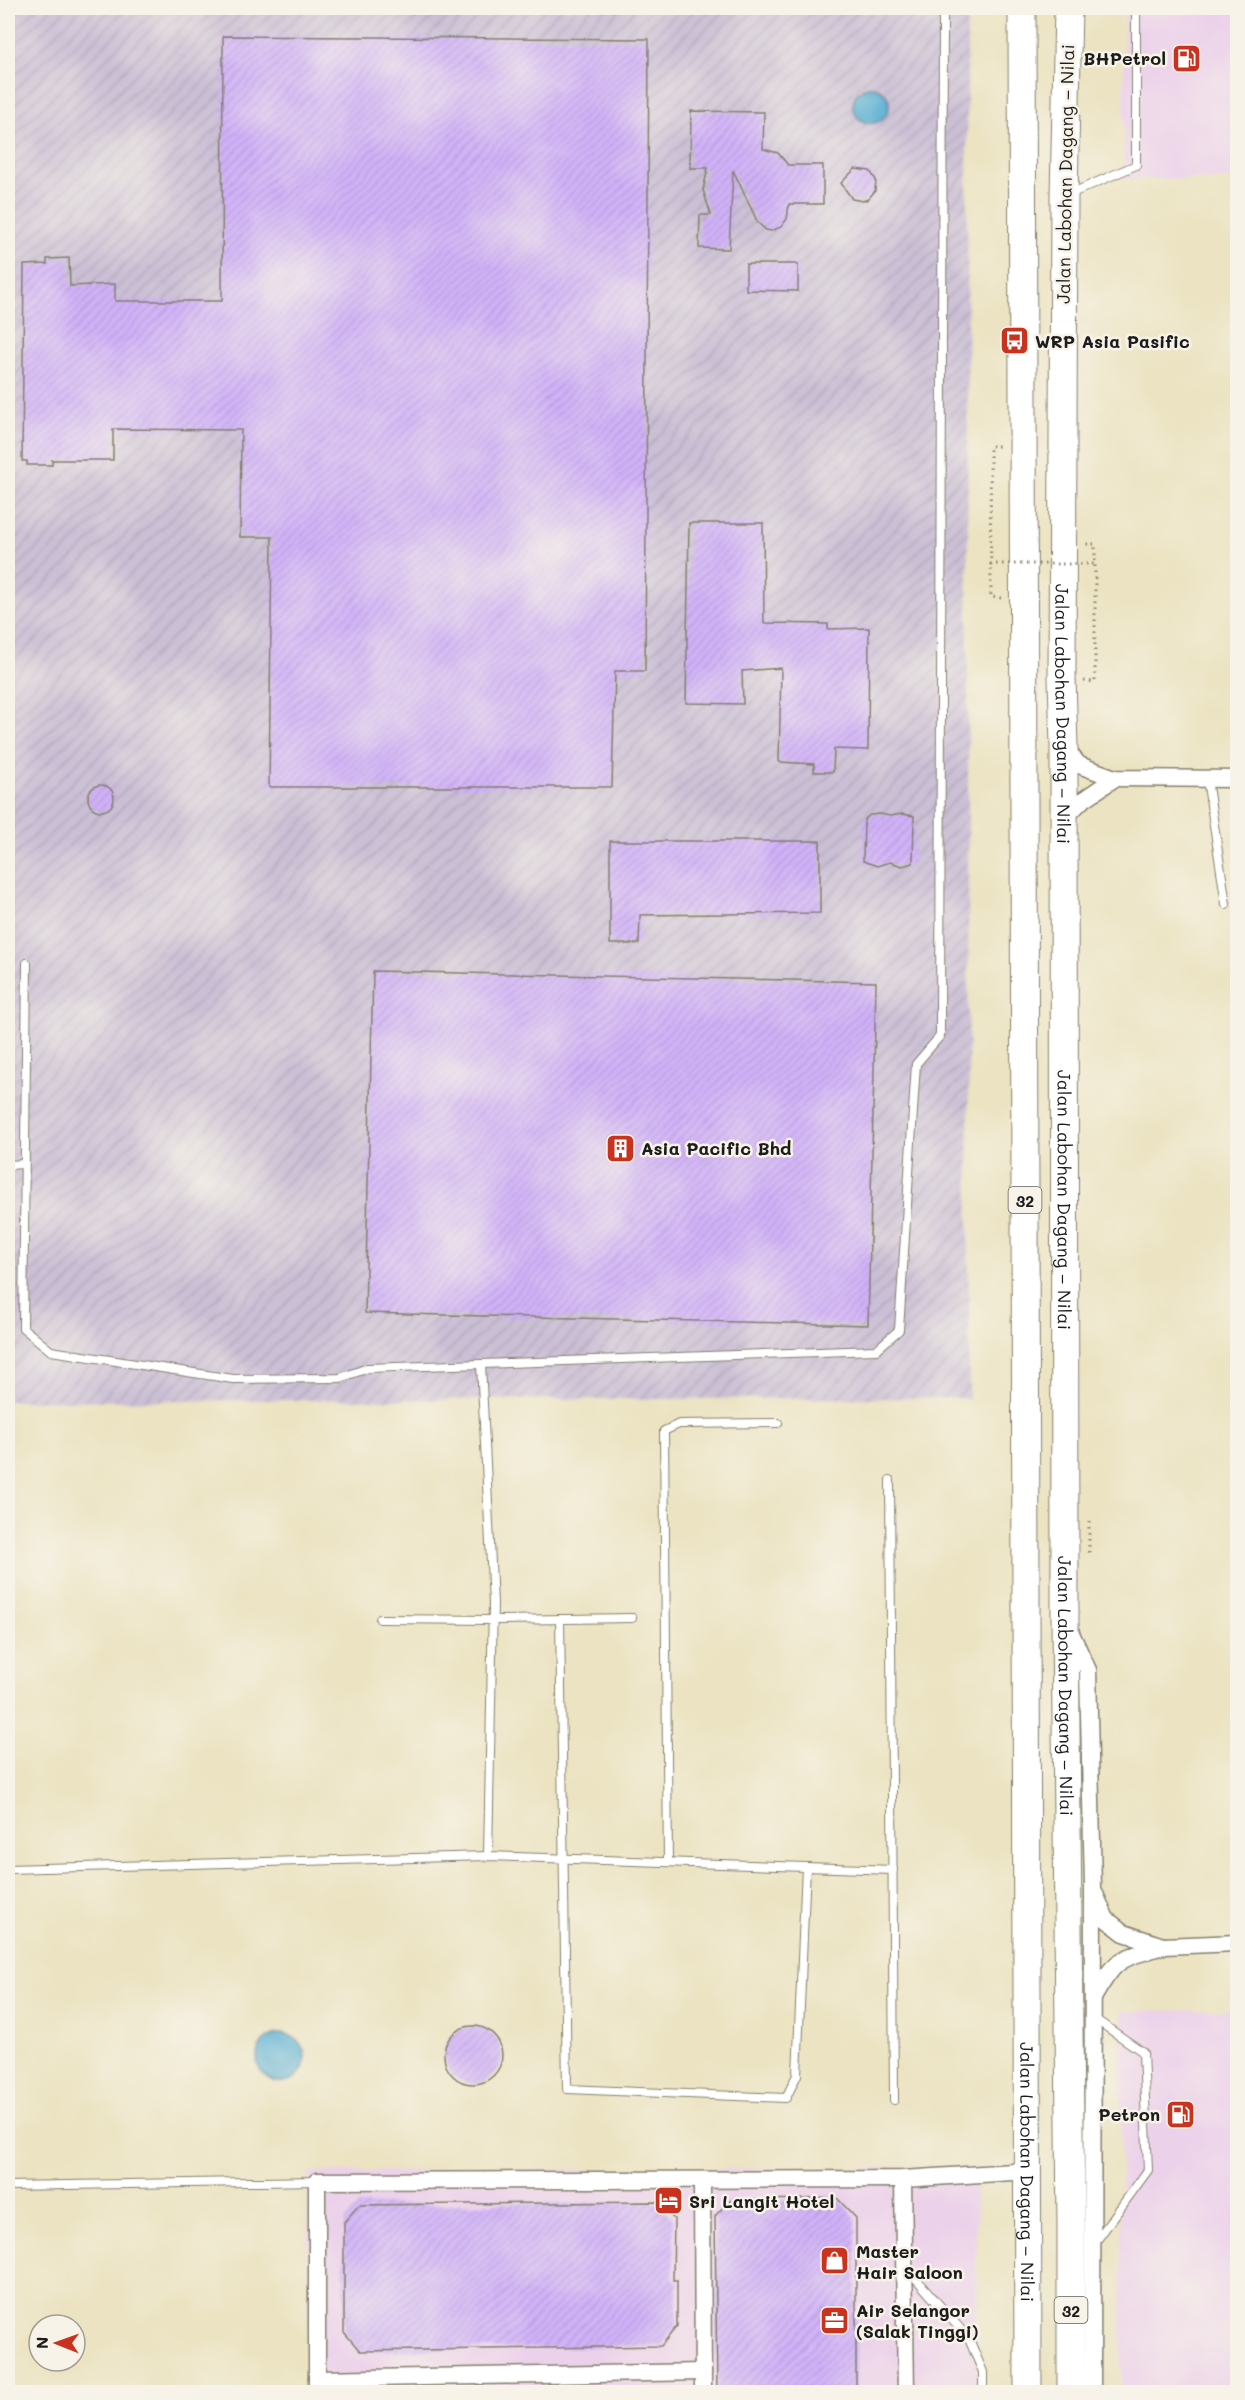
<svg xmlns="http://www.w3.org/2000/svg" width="1245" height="2400" font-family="Mali,sans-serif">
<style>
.built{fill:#ecd1ea}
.industrial{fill:url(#industrial-furrows)}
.water{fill:#56afd3;stroke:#396678;stroke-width:1.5}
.building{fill:url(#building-hatch)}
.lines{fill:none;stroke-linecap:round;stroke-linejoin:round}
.service-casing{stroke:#84806e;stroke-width:10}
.minor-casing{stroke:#84806e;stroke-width:19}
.primary-casing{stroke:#84806e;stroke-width:29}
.path{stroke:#84806e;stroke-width:3;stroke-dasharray:1.5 4.5;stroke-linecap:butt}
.service{stroke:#fff;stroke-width:8}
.minor{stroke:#fff;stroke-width:16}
.primary{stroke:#fff;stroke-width:27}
.path-bridge{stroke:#84806e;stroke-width:3;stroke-dasharray:1.5 4.5;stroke-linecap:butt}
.labels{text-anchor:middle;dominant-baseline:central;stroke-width:5;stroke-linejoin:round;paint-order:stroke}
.shield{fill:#f7f3e8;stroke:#5e5c59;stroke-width:1.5}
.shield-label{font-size:16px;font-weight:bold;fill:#1c1c1c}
.poi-label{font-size:18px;font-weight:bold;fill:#1c1c1c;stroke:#f7f3e8;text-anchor:start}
.street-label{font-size:18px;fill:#1c1c1c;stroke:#f7f3e8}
</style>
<defs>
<pattern id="industrial-furrows" width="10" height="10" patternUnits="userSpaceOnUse" patternTransform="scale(1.5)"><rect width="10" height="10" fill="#cbbfd5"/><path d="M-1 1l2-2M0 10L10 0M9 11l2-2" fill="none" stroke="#aea4b6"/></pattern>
<pattern id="building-hatch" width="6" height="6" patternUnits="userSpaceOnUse" patternTransform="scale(1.5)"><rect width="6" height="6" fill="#d1b2f9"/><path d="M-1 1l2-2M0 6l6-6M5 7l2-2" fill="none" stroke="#b398d5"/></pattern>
</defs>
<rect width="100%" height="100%" fill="#f7f3e8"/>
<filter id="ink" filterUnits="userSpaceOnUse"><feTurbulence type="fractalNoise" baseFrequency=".0167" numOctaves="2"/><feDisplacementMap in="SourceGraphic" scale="12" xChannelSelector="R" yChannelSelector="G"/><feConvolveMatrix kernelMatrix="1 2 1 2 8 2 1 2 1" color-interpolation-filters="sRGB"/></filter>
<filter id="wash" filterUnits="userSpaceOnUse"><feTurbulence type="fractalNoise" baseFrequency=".008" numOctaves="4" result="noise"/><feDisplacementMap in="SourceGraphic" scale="24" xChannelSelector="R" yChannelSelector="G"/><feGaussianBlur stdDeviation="1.35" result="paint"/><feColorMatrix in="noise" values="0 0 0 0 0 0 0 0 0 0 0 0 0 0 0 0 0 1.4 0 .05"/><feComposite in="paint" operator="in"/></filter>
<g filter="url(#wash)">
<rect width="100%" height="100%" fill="#ebe3c1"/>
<g class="built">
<rect x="1124" y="8" width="113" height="171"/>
<polygon points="1237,2010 1237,2392 1121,2392 1121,2011"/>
<polygon points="976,2167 977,2392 308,2392 308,2172"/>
</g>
<polygon class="industrial" points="8,8 967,8 969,1398 8,1401"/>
<g class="water">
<circle cx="871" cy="105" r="18"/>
<circle cx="281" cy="2058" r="24"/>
</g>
<g id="blocks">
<g class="building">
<polygon points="223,36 649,39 645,671 615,671 612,787 269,787 272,537 240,537 241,430 113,429 113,460 52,460 52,465 27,465 27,461 22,461 24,265 47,264 47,259 69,258 70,286 115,284 115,301 222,301"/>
<polygon points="691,111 764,112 763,149 778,153 788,165 823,165 823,204 789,204 787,219 781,227 771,231 766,230 758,223 733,170 729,249 699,248 700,215 711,215 703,190 708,168 690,168"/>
<polygon points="855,169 870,171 876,180 875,191 868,199 863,201 852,199 841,183"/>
<polygon points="746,264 798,264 798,291 746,290"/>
<polygon points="689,523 763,523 764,623 828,624 828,629 869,628 868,750 834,749 833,772 814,772 814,764 779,762 781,668 742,671 743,704 686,703"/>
<circle cx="101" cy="798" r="13"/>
<polygon points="880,814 890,816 902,814 914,816 913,863 902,866 890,862 877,866 863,861 864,820 870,815"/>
<polygon points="610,841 820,841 820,913 640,915 639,944 610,944"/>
<polygon points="373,971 876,982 868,1325 365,1313"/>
<circle cx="473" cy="2055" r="29"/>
<polygon points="837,2198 856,2218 856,2392 717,2392 715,2216 729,2201"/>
<polygon points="657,2202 674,2219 673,2280 677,2280 677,2326 661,2346 360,2351 344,2332 344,2222 359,2205"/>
</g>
</g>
</g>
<g filter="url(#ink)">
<use href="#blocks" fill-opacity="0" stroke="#84806e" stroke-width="1.5"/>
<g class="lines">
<defs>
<g id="service">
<polyline points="1070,194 1136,165 1136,8"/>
<polyline points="1207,779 1226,904"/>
<polyline points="27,963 23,1328 51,1351 233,1379 340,1378 368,1368 876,1350 899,1330 916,1064 940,1036 943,8"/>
<polyline points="8,1165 24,1164"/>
<polyline points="481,1364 493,1603 488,1856"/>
<polyline points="890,1480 894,2100"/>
<polyline points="380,1619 493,1620 632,1618"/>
<polyline points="560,1619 567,2089 786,2098 797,2075 806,1867"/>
<polyline points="668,1862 664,1431 679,1424 778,1423"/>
<polyline points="8,1869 488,1856 893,1870"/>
<polyline points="1092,2017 1143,2052 1148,2170 1094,2244"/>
<polyline points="8,2186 317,2181"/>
<polyline points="905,2266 969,2339 983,2372 983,2392"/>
</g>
<g id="minor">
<polyline points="1064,747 1079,765 1115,778 1238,779"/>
<polyline points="1064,819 1080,802 1115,778"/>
<polyline points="1070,1631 1088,1670 1093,1887 1092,2392"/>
<polyline points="1163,1946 1238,1943"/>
<path d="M1093,1998c24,-42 26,-38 70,-52l-39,-13 -18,-14 -11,-25"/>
<polyline points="903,2179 906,2392"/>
<polyline points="702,2181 703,2392"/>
<polyline points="317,2379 703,2372"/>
<polyline points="317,2392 317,2181 903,2179 1028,2171"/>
</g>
<g id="primary">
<path id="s1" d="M1022,8l6,2384"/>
<path id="s2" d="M1068,8l-4,189 -2,481 2,69 1,873 6,607v165"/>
</g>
</defs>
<use href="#service" class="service-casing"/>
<use href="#minor" class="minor-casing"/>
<use href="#primary" class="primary-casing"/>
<g class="path">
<polyline points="1001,598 991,597 990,446 1002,446"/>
<polyline points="1084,681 1095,682 1095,544 1085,544"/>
<polyline points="1089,1521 1089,1554"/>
</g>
<use href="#service" class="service"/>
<use href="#minor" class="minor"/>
<use href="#primary" class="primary"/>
<polyline class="path-bridge" points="990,564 1095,564"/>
</g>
</g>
<defs>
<symbol id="fuel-square" viewBox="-11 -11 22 22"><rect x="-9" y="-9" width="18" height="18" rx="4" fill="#c8321e" stroke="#f7f3e8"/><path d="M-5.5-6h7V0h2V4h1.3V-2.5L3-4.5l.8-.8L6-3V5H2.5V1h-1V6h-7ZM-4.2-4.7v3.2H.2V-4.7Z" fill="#fff"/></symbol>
<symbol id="bus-square" viewBox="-11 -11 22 22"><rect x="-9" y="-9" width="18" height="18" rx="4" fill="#c8321e" stroke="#f7f3e8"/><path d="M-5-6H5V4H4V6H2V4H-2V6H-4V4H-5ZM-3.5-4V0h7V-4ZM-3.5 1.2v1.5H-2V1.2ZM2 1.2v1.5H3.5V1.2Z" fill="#fff"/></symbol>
<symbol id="building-square" viewBox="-11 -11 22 22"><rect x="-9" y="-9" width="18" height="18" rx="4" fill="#c8321e" stroke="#f7f3e8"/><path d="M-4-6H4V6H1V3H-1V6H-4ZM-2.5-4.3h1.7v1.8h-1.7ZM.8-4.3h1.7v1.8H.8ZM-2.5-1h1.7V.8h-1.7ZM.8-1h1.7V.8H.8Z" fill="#fff"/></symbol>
<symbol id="hotel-square" viewBox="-11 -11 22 22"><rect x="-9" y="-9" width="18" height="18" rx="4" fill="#c8321e" stroke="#f7f3e8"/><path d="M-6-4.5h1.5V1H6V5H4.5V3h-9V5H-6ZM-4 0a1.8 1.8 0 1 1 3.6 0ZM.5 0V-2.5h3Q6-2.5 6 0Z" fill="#fff"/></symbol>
<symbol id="shop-square" viewBox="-11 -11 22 22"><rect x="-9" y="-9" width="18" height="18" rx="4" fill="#c8321e" stroke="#f7f3e8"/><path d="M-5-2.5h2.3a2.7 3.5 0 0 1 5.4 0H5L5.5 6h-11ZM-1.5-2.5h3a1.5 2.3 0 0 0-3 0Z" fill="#fff"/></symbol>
<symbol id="office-square" viewBox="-11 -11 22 22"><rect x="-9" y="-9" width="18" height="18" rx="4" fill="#c8321e" stroke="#f7f3e8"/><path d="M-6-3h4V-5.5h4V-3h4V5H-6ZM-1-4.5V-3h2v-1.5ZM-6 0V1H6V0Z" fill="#fff"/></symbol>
</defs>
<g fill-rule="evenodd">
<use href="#fuel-square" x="1170" y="42" width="33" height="33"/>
<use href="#bus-square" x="998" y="324" width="33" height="33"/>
<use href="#building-square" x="604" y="1132" width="33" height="33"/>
<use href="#fuel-square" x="1164" y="2098" width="33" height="33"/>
<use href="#hotel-square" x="652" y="2184" width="33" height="33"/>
<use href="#shop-square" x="818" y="2244" width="33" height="33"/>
<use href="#office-square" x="818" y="2304" width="33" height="33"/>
</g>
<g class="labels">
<g class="shield">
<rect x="1008.5" y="1187" width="33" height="26" rx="4.5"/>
<rect x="1054.5" y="2297" width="33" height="26" rx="4.5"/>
</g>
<g class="shield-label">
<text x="1025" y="1200">32</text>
<text x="1071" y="2310">32</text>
</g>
<g class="poi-label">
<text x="1166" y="58" text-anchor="end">BHPetrol</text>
<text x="1035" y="341">WRP Asia Pasific</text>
<text x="641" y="1148">Asia Pacific Bhd</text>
<text x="1160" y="2114" text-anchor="end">Petron</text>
<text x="689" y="2201">Sri Langit Hotel</text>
<text x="856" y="2251">Master<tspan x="856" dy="21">Hair Saloon</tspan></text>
<text x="856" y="2310">Air Selangor<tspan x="856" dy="21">(Salak Tinggi)</tspan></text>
</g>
<g class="street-label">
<text transform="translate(1065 174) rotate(-89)">Jalan Labohan Dagang ‒ Nilai</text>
<text stroke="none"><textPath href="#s2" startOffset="706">Jalan Labohan Dagang ‒ Nilai</textPath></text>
<text stroke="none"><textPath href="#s2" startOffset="1192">Jalan Labohan Dagang ‒ Nilai</textPath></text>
<text stroke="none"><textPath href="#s2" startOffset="1678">Jalan Labohan Dagang ‒ Nilai</textPath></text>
<text stroke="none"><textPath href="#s1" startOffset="2164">Jalan Labohan Dagang ‒ Nilai</textPath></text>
</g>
</g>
<rect width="1245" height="2400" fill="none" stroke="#f7f3e8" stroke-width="30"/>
<g transform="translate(57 2343) rotate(271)"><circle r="28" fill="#f7f3e8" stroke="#9f9d96" stroke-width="1.5"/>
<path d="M0-4.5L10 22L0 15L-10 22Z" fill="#c8321e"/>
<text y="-9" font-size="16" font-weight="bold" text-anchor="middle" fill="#1c1c1c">N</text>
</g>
</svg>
